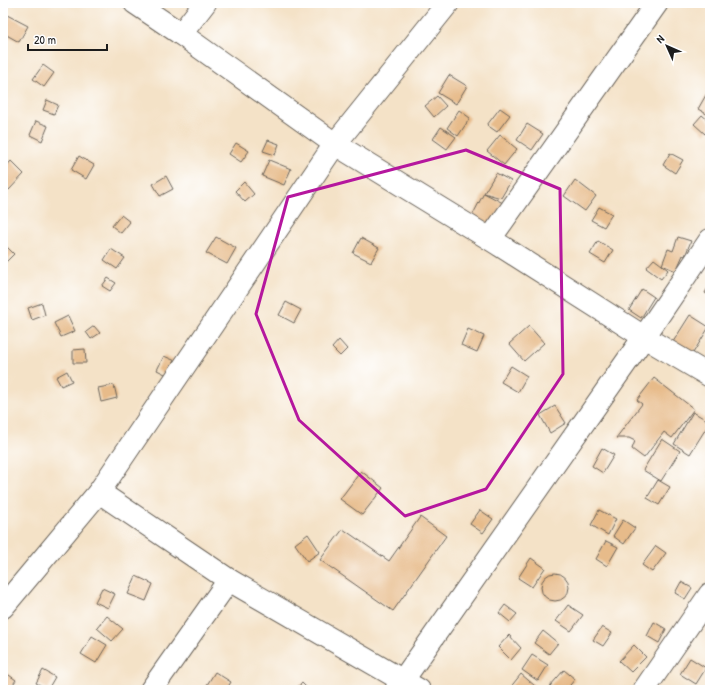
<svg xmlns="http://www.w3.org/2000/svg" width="713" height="693" font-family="'Patrick Hand',sans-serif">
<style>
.building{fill:#e7bb8a}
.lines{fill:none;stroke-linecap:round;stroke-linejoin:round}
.street-casing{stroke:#686158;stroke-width:24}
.street{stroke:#fff;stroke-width:22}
.marked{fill:none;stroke:#b5179e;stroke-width:3;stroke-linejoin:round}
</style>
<rect width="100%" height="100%" fill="#fff"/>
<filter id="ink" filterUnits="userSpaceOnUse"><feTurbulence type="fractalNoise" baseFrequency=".025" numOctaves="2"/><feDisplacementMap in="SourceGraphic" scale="8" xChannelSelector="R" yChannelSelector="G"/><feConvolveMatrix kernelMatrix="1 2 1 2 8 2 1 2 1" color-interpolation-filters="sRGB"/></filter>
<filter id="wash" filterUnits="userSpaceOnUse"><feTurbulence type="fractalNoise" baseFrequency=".012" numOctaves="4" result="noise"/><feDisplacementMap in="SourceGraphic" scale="16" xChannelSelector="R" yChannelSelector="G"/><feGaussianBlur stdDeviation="0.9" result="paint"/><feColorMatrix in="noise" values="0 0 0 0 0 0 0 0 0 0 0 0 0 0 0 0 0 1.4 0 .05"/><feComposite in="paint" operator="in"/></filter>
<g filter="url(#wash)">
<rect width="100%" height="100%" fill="#f4e2c7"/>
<g id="blocks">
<g class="building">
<polygon points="7,15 28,26 19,42 3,33 3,22"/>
<polygon points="43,65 54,73 44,87 33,79"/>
<polygon points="449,75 467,86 456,104 438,93"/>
<polygon points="710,88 710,116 698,109"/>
<polygon points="437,96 446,106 434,117 425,106"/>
<polygon points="47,100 58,105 54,114 43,110"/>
<polygon points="500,108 510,115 497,132 487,125"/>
<polygon points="459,110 470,118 458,136 447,128"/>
<polygon points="702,115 710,122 710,128 705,134 694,124"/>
<polygon points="36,121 48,126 42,141 30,135"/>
<polygon points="527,124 543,134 532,150 517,140"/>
<polygon points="441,127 456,137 447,149 433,139"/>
<polygon points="500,135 517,149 504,165 487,151"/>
<polygon points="268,140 279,144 275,155 263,151"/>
<polygon points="236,143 249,151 241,162 229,154"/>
<polygon points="670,153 683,160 675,173 663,165"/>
<polygon points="79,156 94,165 86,179 71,170"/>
<polygon points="269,160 291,169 284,185 262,176"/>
<polygon points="11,161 24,174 9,190 3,184 3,170"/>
<polygon points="496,173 511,181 501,198 484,193"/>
<polygon points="166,176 173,189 160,196 153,184"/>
<polygon points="575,180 596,196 585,211 564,196"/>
<polygon points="244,182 254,194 245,202 235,191"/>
<polygon points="484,193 503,203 491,226 472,216"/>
<polygon points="599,207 612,214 604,227 591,220"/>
<polygon points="121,215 130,222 121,233 112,226"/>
<polygon points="216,237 236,248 227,264 206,253"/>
<polygon points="678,237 691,241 685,256 683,255 676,271 662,265 668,270 661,279 646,268 654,259 662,265 668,249 673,251"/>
<polygon points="361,238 379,248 371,262 353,253"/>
<polygon points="598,241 613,250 605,263 590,254"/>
<polygon points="3,243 14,254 4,264 3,263"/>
<polygon points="111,249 125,258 117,269 104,260"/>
<polygon points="108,278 116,283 110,291 102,286"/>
<polygon points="710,284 710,296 705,293"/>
<polygon points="642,289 654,297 641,318 629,310"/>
<polygon points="286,302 301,310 294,323 279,315"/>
<polygon points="42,303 45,315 32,320 28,308"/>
<polygon points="690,315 709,327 690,358 671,345"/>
<polygon points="68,316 75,331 61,337 54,323"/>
<polygon points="94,326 100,333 91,339 86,332"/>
<polygon points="529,326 544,343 524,361 509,344"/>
<polygon points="468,329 484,336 477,352 461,345"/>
<polygon points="339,340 347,349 340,356 332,348"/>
<polygon points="85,349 86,363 73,363 73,350"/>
<polygon points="164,356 180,363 173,378 157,370"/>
<polygon points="511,366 527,376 518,392 501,382"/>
<polygon points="67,371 72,381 61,386 56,377"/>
<polygon points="654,378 694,409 672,438 664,432 644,458 632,449 635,441 629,438 616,438 642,404 637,400"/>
<polygon points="114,385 117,398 101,402 98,388"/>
<polygon points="555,406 566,423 550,433 540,415"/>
<polygon points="693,412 710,422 690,454 674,444"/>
<polygon points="662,439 680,451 661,481 643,470"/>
<polygon points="602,448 614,455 603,473 592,466"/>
<polygon points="361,471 383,488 362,515 340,499"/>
<polygon points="658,480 670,487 659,505 647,498"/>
<polygon points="480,510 493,519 483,533 470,524"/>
<polygon points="599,510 616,519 608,535 591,525"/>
<polygon points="420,517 446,536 393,611 320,560 343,529 389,561"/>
<polygon points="623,520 635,528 624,544 613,536"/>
<polygon points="308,534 320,552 307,561 295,544"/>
<polygon points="606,541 618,547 607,566 596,559"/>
<polygon points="656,546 666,553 652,572 642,565"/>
<polygon points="531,558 545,568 532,587 518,578"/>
<circle cx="555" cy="587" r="14"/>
<polygon points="136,576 153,584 146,601 128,594"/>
<polygon points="681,582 692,588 685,599 675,593"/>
<polygon points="102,588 115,594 108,608 95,602"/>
<polygon points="505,605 517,614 510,622 499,613"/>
<polygon points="568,605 583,615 571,631 556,621"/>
<polygon points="107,616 123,629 112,641 97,628"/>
<polygon points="654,622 666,629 659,643 647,636"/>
<polygon points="602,627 612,633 603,646 593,640"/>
<polygon points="543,631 558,643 549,654 534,643"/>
<polygon points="509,635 521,648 511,660 498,647"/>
<polygon points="92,636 107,645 96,663 81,654"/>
<polygon points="634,645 646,657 631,672 619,661"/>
<polygon points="532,655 548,665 538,681 522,670"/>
<polygon points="690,658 706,668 696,684 680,674"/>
<polygon points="43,670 55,677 48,689 36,683"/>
<polygon points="564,670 575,679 566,690 556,690 550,686"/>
<polygon points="215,672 231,682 226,690 207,690 205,688"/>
<polygon points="6,673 16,680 9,690 3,686 3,678"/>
<polygon points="521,674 535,686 533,690 509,689"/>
<polygon points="302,683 309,690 294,690"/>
</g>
</g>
</g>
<g filter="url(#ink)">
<use href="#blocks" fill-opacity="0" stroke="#686158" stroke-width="1"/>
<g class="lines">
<defs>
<g id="street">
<polyline points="135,3 181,34 335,144 490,239 644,337 710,376"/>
<polyline points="181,34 205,3"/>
<polyline points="490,239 657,3"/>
<polyline points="99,492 229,580 419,690"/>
<polyline points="3,607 99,492 335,144 448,3"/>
<polyline points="151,690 229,580"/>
<polyline points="396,690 644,337 710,240"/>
<polyline points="644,690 710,594"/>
</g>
</defs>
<use href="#street" class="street-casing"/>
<use href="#street" class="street"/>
</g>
</g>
<path class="marked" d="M466,150l94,39 3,185 -77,115 -81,27 -106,-96 -43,-106 32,-117z"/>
<rect width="713" height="693" fill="none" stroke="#fff" stroke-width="16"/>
<g transform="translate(667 46) rotate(315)" stroke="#ffffff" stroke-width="3" paint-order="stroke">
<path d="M0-3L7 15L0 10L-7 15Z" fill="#1c1c1c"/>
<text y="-6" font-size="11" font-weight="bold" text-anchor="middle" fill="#1c1c1c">N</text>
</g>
<path d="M28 44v6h79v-6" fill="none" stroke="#1c1c1c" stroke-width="2"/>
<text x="34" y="44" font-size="12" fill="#1c1c1c" stroke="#ffffff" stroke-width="3" paint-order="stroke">20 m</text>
</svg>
